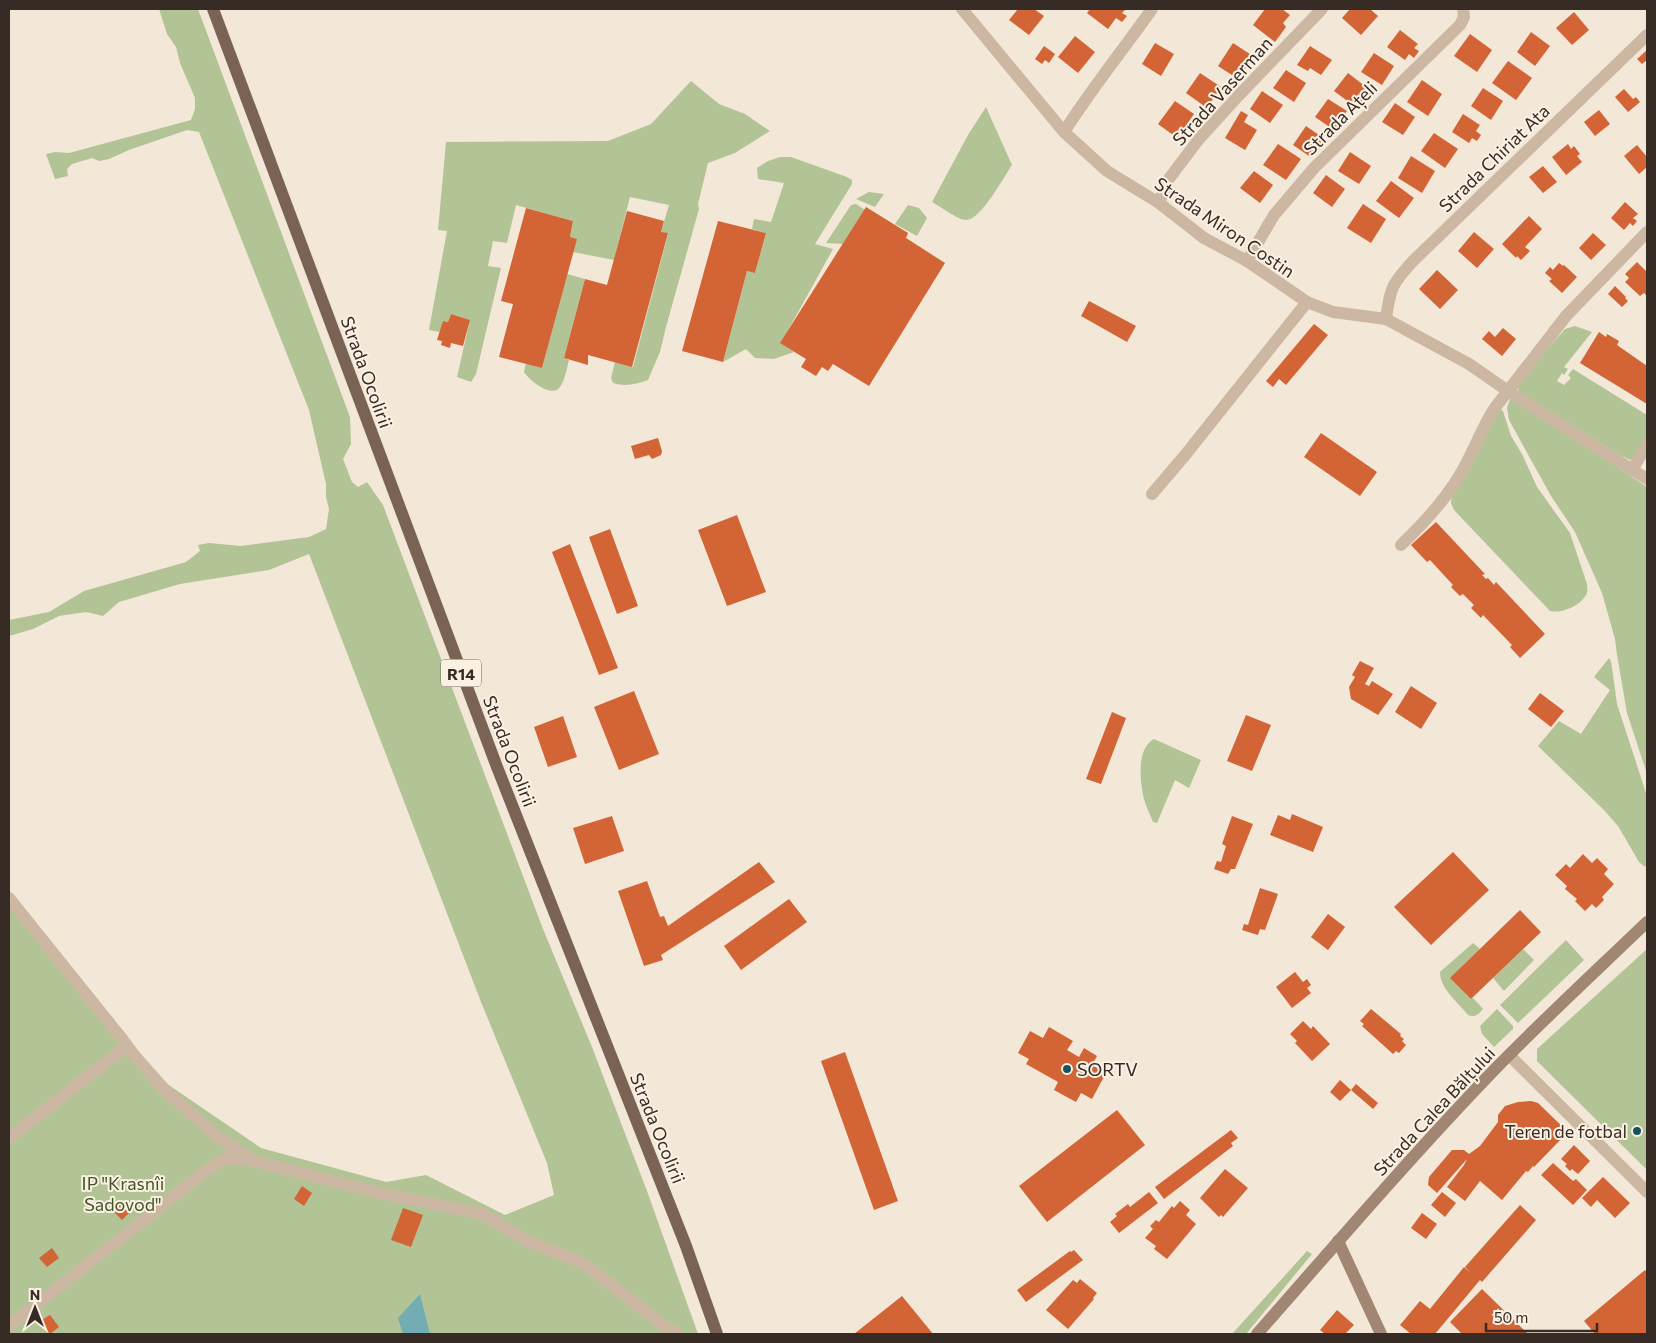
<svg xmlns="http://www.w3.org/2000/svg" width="1656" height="1343" font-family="Commissioner,sans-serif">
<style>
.green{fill:#b2c496}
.water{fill:#73adb3}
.building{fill:#d26436}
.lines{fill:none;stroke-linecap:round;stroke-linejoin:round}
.street{stroke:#ccb8a2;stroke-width:12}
.secondary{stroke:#a08673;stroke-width:12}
.primary{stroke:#7a6354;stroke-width:12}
.poi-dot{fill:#17535c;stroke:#fbf1e3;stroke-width:2}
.labels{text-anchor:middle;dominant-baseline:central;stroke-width:4;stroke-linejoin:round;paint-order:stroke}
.shield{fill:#fbf1e3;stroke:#71665e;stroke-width:1}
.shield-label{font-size:16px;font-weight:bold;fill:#362b25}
.street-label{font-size:18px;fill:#362b25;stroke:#fbf1e3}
.poi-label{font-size:18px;fill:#362b25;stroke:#fbf1e3;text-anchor:start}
.park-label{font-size:18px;fill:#435726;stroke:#fbf1e3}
</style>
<rect width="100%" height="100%" fill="#f3e7d7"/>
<g class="green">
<polygon points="159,9 198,9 350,417 351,444 343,459 352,482 358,487 367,482 383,505 543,929 592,1047 647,1191 698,1334 9,1334 9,891 157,1077 261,1148 386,1182 426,1175 505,1215 554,1195 547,1163 481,1002 309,554 269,570 180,584 119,602 103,616 86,612 59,616 33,629 9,636 9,620 49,612 84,591 186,562 200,551 198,545 209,543 241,546 309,537 326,529 329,509 326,497 326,484 309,410 199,132 187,130 129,150 109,159 99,161 92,158 72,164 67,169 68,176 55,179 46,154 55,152 69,153 191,120 195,109 195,98 180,63 176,47 167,34"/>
<path d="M691,81l28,23 26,10 25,17 -35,22 -27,10 -10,41 1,5 -33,118 -6,25 -12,28c-11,4 -23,7 -35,3l-2,-5 4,-16 18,5 35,-133 -7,-2 8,-27 -39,-8 -16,63 -41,-8 -3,-15 3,-16 -57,-16 -9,38 -14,-2 -5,25 13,2 -25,106 -5,8 -14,-5 13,-57 -19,-6 -3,8 -5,-1 -3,11 -11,-2 18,-99 -9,-1 8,-88 162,-1 43,-17z"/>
<path d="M986,107l26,58c-8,12 -32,56 -46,55 -8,0 -26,-14 -34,-18l36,-67z"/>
<polygon points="780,157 791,157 847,177 852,180 852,184 815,244 833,249 781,343 794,352 774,359 755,358 746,349 723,362 747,271 755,273 766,233 752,229 754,219 771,222 784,183 758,179 757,168 768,161"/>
<polygon points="869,192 884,194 875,207 856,199"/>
<polygon points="856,204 865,210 843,244 826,243 851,205"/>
<polygon points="908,205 919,208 927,218 917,236 895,224"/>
<path d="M567,274l18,5 -21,79 5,2c-2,8 -4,20 -9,27 -8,12 -31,-7 -36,-15l2,-9 16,5z"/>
<polygon points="1575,326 1592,332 1564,367 1568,369 1564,375 1562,373 1557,381 1564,385 1571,378 1568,375 1573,369 1647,415 1647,438 1635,458 1630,460 1620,455 1519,392 1517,387 1518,383 1565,329"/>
<polygon points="1510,399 1574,438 1647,487 1647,774 1627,713 1617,655 1615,639 1602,593 1575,532 1551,496 1509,420 1507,408"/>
<path d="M1500,409l3,2 8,25 11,18 15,33 33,46 17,51c0,3 1,6 0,9 -5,12 -25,21 -37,18l-96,-101 -3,-7 1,-9z"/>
<polygon points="1609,658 1611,661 1617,704 1646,793 1647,864 1645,867 1639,862 1618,826 1604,810 1538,746 1559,721 1581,734 1610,690 1594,677"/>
<path d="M1154,739l47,21 -12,28 -14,-8 -18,43 -4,-1c-3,-8 -7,-15 -9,-23 -4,-17 -8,-51 10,-60z"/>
<polygon points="1566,940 1584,960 1518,1023 1500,1005"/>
<path d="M1473,943l7,6 -29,29 20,21 2,-1 10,11c-4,5 -8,9 -15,6 -10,-13 -28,-26 -28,-43z"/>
<polygon points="1523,949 1534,960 1504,991 1493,978"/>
<polygon points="1647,949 1647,1170 1537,1061 1537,1049"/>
<polygon points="1497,1009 1513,1026 1513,1029 1494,1047 1482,1034 1480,1026"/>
<polygon points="1307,1251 1312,1254 1246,1334 1232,1334"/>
</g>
<polygon class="water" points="420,1294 430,1334 403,1334 398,1318"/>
<g class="building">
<polygon points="1018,9 1034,9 1044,16 1029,35 1009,20"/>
<polygon points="1090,9 1126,9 1122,13 1127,16 1122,22 1116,18 1108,29 1087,13"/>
<polygon points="1265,9 1282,9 1290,15 1283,23 1286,27 1275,42 1253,25"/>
<polygon points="1350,9 1370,9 1378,16 1361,35 1342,18"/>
<polygon points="1574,12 1589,30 1572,45 1556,28"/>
<polygon points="1400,30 1418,44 1414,48 1419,51 1414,58 1409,54 1405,60 1387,47"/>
<polygon points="1531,32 1550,46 1535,66 1517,52"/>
<polygon points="1470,34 1492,50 1477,72 1454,56"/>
<polygon points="1075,36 1095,52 1078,73 1058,57"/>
<polygon points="1155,43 1174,54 1161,76 1142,64"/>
<polygon points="1233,43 1253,56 1238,79 1218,66"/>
<polygon points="1044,46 1055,54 1049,63 1045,60 1042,64 1035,59"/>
<polygon points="1310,46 1332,60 1321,75 1310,68 1308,71 1297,65"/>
<polygon points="1647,50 1647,60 1642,64 1637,59"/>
<polygon points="1374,53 1394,66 1382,85 1361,72"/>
<polygon points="1508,61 1532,78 1516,100 1492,83"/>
<polygon points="1286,70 1306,83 1294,102 1273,88"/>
<polygon points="1200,73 1221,87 1207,108 1186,93"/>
<polygon points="1348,73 1370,90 1357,108 1334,91"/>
<polygon points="1422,80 1442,94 1428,116 1407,102"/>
<polygon points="1483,88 1503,101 1491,120 1471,106"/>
<polygon points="1624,89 1633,99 1636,97 1640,102 1628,112 1615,97"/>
<polygon points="1262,91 1283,105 1270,123 1250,109"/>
<polygon points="1328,99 1347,111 1334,130 1315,117"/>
<polygon points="1175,101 1194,114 1187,124 1190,126 1180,140 1158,124"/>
<polygon points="1395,103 1415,117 1403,135 1382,122"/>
<polygon points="1599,110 1610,124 1595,136 1584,122"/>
<polygon points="1241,111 1248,115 1244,122 1257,130 1245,150 1225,138"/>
<polygon points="1463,114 1480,125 1476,131 1481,135 1477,141 1472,138 1469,143 1452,132"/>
<polygon points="1306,126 1326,140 1317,152 1313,150 1309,156 1293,145"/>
<polygon points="1434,133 1458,149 1445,168 1421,151"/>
<polygon points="1278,144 1301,159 1286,180 1263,165"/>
<polygon points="1568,144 1571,149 1574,146 1580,154 1577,156 1582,162 1566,175 1552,157"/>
<polygon points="1637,145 1647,157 1647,167 1639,174 1624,156"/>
<polygon points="1350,152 1371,166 1359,184 1338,171"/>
<polygon points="1411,156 1435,171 1422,193 1398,178"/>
<polygon points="1543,166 1557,182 1543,193 1529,177"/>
<polygon points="1254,171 1273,185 1260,203 1240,188"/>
<polygon points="1326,175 1345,189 1332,207 1313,193"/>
<polygon points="1391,181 1414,198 1399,218 1376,201"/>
<polygon points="1625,202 1638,214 1633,218 1637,221 1633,226 1630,223 1624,230 1611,218"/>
<polygon points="1363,204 1386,219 1371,243 1347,228"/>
<polygon points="866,207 908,233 906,238 945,263 869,386 833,364 828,371 822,367 816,376 801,367 806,359 780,343"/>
<polygon points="526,208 573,221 570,237 577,239 542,368 499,357 513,304 501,301"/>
<polygon points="627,211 664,221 661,232 668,233 632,367 588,355 588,365 564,358 585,279 607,285"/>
<polygon points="1529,216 1542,229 1525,247 1530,251 1521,260 1517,256 1516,258 1502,244"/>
<polygon points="718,221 766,233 755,273 747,271 723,362 682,351"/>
<polygon points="1474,232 1494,249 1477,268 1458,251"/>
<polygon points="1593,233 1606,245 1591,260 1579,248"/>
<polygon points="1637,262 1647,272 1647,296 1644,293 1640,296 1625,282 1629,278 1625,274"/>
<polygon points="1559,263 1563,266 1564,265 1577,277 1562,293 1549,281 1552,279 1545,273 1550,267 1553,270"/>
<polygon points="1437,270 1458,290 1440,309 1419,289"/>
<polygon points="1615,286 1626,297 1625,298 1628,301 1622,307 1608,294"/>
<polygon points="1089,301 1136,326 1127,342 1081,316"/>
<polygon points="451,314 470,320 463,346 451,343 450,348 441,345 442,341 437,340 443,321 448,322"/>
<polygon points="1314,324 1328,335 1286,385 1279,379 1273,387 1266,381"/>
<polygon points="1503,328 1516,339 1502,356 1482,339 1489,331 1495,337"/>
<polygon points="1599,332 1606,337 1607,334 1619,341 1617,345 1647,366 1647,404 1580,363"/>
<polygon points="1321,433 1377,472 1360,496 1304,457"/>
<polygon points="658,438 662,451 661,455 652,459 649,455 635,459 631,446"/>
<polygon points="737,515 766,592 727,606 698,530"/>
<polygon points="1436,522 1485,574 1482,575 1486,579 1488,578 1494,585 1496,582 1545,634 1520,658 1510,647 1512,645 1483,615 1481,618 1471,608 1474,605 1463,594 1460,596 1451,587 1453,585 1430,560 1427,562 1411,545"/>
<polygon points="610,529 638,606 617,614 589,537"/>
<polygon points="570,544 618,668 599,675 552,552"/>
<polygon points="1360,661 1374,668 1365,684 1369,686 1372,681 1393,694 1378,715 1351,699 1349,687 1355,677 1352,675"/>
<polygon points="1411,686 1437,703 1421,729 1395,712"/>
<polygon points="634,691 659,754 619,770 594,707"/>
<polygon points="1540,693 1564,711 1551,727 1528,709"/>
<polygon points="1112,712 1126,718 1101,784 1086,779"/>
<polygon points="1246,715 1271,725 1252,771 1227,761"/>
<polygon points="563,716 577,757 548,767 534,727"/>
<polygon points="1292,814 1323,827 1313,852 1270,835 1278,815 1290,820"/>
<polygon points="612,816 624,851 585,864 573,828"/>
<polygon points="1232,816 1253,824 1235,869 1231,869 1228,874 1214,869 1217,861 1221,862 1226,846 1222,844"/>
<polygon points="1453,852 1489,890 1431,945 1394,907"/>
<polygon points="1583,854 1592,863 1597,858 1608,869 1604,874 1614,884 1602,897 1604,900 1596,908 1592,904 1585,911 1575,901 1577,899 1565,889 1567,886 1555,875 1566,864 1570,868"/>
<polygon points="759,862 775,882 661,955 663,960 644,966 618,891 647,881 660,917 664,916 668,926"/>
<polygon points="1260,888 1278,894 1265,930 1260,929 1258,935 1242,930 1244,924 1248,925"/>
<polygon points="789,899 807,922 741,970 724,946"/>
<polygon points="1520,910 1541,932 1471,999 1450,978"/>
<polygon points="1328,914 1345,927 1328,950 1311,937"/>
<polygon points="1295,972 1303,982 1307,979 1311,985 1307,988 1311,993 1292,1008 1276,987"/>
<polygon points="1371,1009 1401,1034 1400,1036 1404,1039 1402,1041 1406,1045 1399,1053 1396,1051 1393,1054 1362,1026 1364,1024 1360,1021"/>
<polygon points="1303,1021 1311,1029 1313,1026 1330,1044 1312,1061 1295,1043 1297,1041 1290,1034"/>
<polygon points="1049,1027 1073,1041 1067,1050 1079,1057 1084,1048 1097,1056 1092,1065 1106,1073 1092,1099 1081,1093 1076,1102 1054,1090 1058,1082 1026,1064 1029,1059 1018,1053 1030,1031 1043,1038"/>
<polygon points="845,1052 898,1201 874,1210 821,1061"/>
<polygon points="1340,1080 1351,1090 1356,1084 1378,1103 1373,1109 1351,1090 1340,1101 1330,1092"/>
<polygon points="1531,1101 1538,1103 1568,1132 1534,1167 1533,1166 1528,1172 1526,1171 1502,1200 1480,1181 1465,1201 1447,1187 1464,1165 1467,1159 1437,1193 1428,1185 1429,1177 1452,1150 1464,1150 1469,1154 1480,1146 1498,1122 1498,1115 1505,1106 1518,1102"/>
<polygon points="1117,1110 1145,1145 1047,1222 1019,1186"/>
<polygon points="1231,1130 1238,1138 1231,1143 1233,1146 1164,1199 1155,1187"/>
<polygon points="1574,1145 1590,1161 1578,1174 1572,1169 1570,1171 1565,1166 1567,1164 1561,1159"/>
<polygon points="1553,1163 1573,1181 1576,1179 1587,1190 1573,1205 1541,1175"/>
<polygon points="1225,1169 1248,1188 1223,1217 1221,1215 1219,1217 1200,1198"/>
<polygon points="1603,1177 1630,1203 1615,1218 1597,1200 1591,1207 1582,1198"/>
<polygon points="302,1186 312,1193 304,1206 294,1199"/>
<polygon points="1149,1192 1158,1203 1119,1233 1110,1222 1117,1216 1115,1214 1128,1204 1130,1207"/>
<polygon points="1442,1192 1456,1203 1445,1217 1431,1205"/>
<polygon points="120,1200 131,1211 122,1220 111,1209"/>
<polygon points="1180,1201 1190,1210 1186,1215 1196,1224 1167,1259 1154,1249 1156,1246 1145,1238 1153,1229 1150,1226 1156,1220 1159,1222 1172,1206 1174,1208"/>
<polygon points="1520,1205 1536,1220 1482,1282 1480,1280 1435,1334 1411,1334 1400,1325 1420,1301 1430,1309 1464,1267 1471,1273 1465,1267"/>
<polygon points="403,1208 423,1215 411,1247 391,1240"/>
<polygon points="1422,1213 1437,1224 1426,1239 1411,1228"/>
<polygon points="52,1248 59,1258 47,1267 39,1258"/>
<polygon points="1074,1250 1083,1260 1026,1302 1017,1290 1070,1251 1071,1252"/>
<polygon points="1645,1270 1647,1273 1647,1334 1595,1334 1584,1321"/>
<polygon points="1080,1279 1097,1293 1093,1298 1094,1299 1068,1329 1046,1310 1073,1280 1077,1283"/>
<polygon points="1482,1289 1528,1334 1462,1334 1450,1322"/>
<polygon points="902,1296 933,1334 854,1334"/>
<polygon points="1337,1310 1354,1325 1345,1334 1325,1334 1320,1330"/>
<polygon points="50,1315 59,1327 50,1334 40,1321"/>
</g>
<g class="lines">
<g class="street">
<polyline points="962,9 1064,132 1107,171 1159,203 1204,238 1247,261 1307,302 1333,312 1386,319 1469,364 1508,391 1647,479"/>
<path d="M1064,132c27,-43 59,-82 88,-123"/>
<polyline points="1159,203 1168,180 1199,139 1240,94 1322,9"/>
<polyline points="1247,261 1274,215 1314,168 1460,25 1464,17 1463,9"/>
<path d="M1386,319c4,-31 6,-35 27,-58l234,-226"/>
<polyline points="1632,470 1647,445"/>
<polyline points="1152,494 1186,454 1307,302"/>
<path d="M1401,545c22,-21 41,-41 57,-67 14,-22 22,-47 36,-69l72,-93 81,-84"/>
<polyline points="9,898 123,1040 134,1055 165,1090 218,1137 254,1161 376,1192 482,1214 529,1242 583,1263 668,1329 678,1334"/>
<polyline points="1509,1055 1647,1192"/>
<polyline points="9,1138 127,1046"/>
<polyline points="9,1326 211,1167 227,1158 251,1160"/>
</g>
<g class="secondary">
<polyline points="1338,1241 1381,1334"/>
<path d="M1257,1334c79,-90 157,-181 240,-267 49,-50 100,-97 150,-145"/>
</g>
<polyline class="primary" points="213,9 497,767 686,1246 717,1334"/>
</g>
<g class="poi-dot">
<circle cx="1067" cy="1069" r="5"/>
<circle cx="1637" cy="1131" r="5"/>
</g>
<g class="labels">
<rect class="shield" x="441" y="659.5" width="40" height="27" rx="4"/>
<g class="shield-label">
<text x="461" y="673">R14</text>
</g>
<g class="street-label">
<text transform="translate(1222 91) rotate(-48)">Strada Vaserman</text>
<text transform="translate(1340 118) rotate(-45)">Strada Ațeli</text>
<text transform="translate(1494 158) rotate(-44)">Strada Chiriat Ata</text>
<text transform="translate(1225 227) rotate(34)">Strada Miron Costin</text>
<text transform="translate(367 372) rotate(70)">Strada Ocolirii</text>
<text transform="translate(510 751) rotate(69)">Strada Ocolirii</text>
<text transform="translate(1434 1111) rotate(-47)">Strada Calea Bălțului</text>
<text transform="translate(658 1128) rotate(68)">Strada Ocolirii</text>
</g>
<g class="poi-label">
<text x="1077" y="1069">SORTV</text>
<text x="1627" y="1131" text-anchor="end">Teren de fotbal</text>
</g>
<g class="park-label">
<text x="123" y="1183">IP "Krasnîi<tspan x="123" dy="21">Sadovod"</tspan></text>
</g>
</g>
<rect width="1656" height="1343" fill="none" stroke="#362b25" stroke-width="20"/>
<g transform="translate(35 1308)" stroke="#fbf1e3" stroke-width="4" paint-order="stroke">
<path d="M0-4L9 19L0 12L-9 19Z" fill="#362b25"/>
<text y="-8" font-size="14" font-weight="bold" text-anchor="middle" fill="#362b25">N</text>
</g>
<path d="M1486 1323v8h111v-8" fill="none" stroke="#362b25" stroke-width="2.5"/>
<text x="1494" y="1323" font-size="15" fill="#362b25" stroke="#fbf1e3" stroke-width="4" paint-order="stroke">50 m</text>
</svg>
